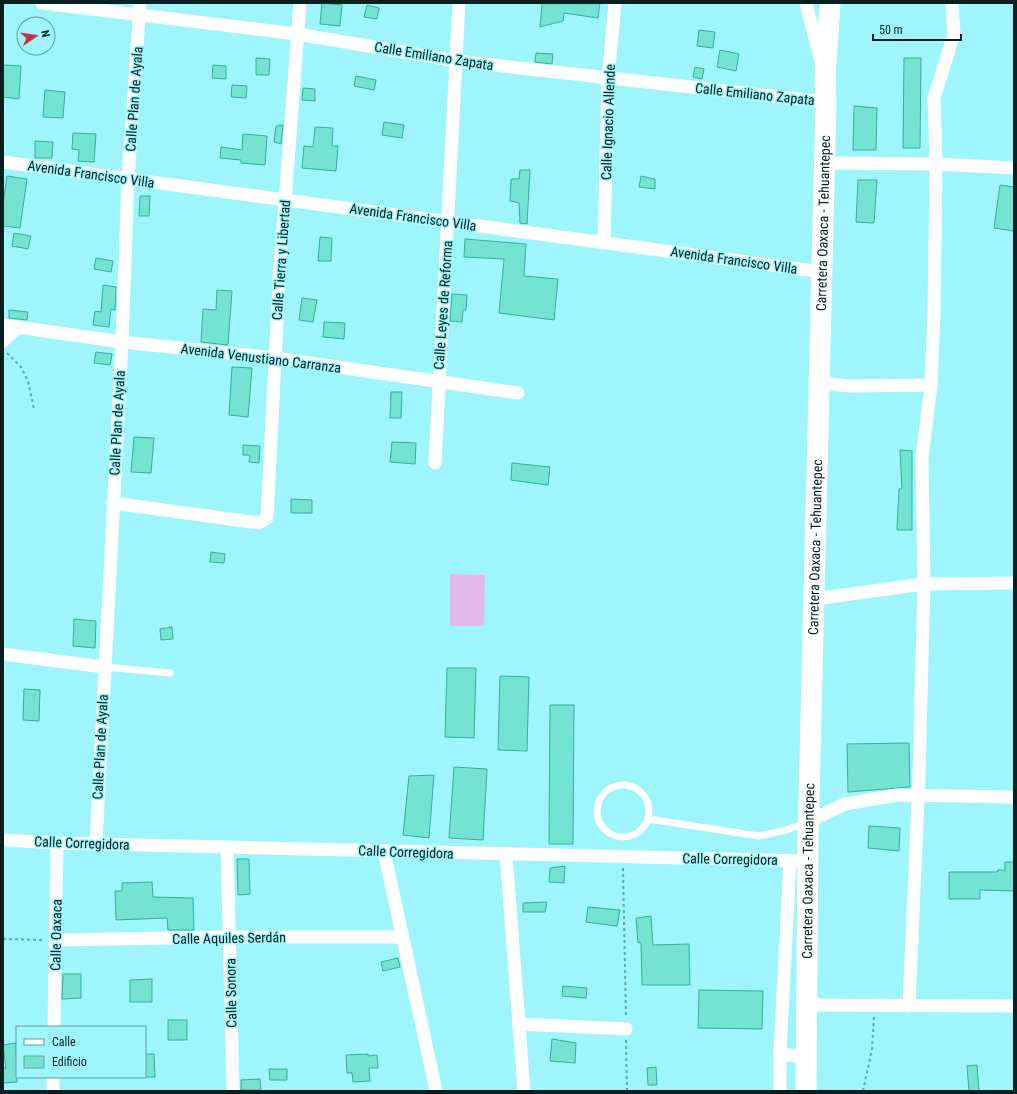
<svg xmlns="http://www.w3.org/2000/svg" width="1017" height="1094" font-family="'Roboto Condensed',sans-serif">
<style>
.green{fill:#e2b9e9}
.building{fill:#75e3d1;stroke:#38ad9c}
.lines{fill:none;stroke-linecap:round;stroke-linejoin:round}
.path{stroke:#66a7ab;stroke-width:2;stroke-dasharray:3 3;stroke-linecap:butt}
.lane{stroke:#fff;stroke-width:7}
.street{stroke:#fff;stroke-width:13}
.primary{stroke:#fff;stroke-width:21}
.labels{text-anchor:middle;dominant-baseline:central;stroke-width:3;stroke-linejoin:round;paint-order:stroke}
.street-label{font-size:14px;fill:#062021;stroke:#9ef5fb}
</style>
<rect width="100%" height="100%" fill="#9ef5fb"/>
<polygon class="green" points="450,574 485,575 484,626 450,626"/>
<g class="building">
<polygon points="322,3 342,5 340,26 320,24"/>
<polygon points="542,3 600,3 598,18 564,13 563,21 540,27"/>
<polygon points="367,5 379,8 377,19 364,17"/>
<polygon points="699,30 715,32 713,48 697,46"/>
<polygon points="720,50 739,54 736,71 717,67"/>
<polygon points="536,53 553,54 552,64 535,62"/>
<polygon points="256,58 270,59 269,75 256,75"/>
<polygon points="904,58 921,58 920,148 903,148"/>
<polygon points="3,65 21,66 19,99 3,97"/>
<polygon points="213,65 226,66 226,79 212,78"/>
<polygon points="695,67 704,69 702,79 693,77"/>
<polygon points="356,76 376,80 374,90 354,86"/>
<polygon points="232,85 247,86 246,98 231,97"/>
<polygon points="303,88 315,89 315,101 302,100"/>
<polygon points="45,90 65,92 63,118 43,117"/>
<polygon points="854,106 877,108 876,150 853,150"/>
<polygon points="384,122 404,125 402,138 382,135"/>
<polygon points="283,125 281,144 274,142 276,126"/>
<polygon points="315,127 333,128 332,146 338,146 336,171 302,168 304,146 313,147"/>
<polygon points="73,133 96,134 94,162 78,161 79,150 72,149"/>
<polygon points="243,134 267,136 265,165 241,163 241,160 220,158 221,147 242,150"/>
<polygon points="35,141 53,142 52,158 35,158"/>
<polygon points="520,170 530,170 527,224 520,223 519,203 510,201 511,179 519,179"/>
<polygon points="7,176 27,179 20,228 3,226 3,204"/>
<polygon points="641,176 655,179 655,189 639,187"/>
<polygon points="858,180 877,180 874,223 856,222"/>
<polygon points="1000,185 1014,187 1014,231 994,228"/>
<polygon points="140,196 150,196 149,216 139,216"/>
<polygon points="14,233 31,236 28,249 12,246"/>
<polygon points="320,237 332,238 331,261 318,261"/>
<polygon points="465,239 526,244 524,276 558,279 554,320 499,313 504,259 464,257"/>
<polygon points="96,258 113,261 111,272 94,269"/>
<polygon points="103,285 116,287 115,310 111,309 109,327 93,325 95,311 101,312"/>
<polygon points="217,290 232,291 228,345 201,342 203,309 216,310"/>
<polygon points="452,294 467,295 466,310 463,310 462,322 450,321"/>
<polygon points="302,298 317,300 313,322 299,320"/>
<polygon points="9,310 28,312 27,320 9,318"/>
<polygon points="324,322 345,323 344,339 323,337"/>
<polygon points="96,352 112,354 110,365 94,363"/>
<polygon points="232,367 252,368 248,417 229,415"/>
<polygon points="391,392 402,392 401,418 390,418"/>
<polygon points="134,437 154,438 151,473 131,472"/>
<polygon points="392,442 416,443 415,464 390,462"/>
<polygon points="243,445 260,446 259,463 249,462 250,455 243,455"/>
<polygon points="900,450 912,451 912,530 897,530 899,489 902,489"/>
<polygon points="512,463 550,467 548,485 511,480"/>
<polygon points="291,499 312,500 312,513 291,513"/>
<polygon points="211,552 225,554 224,563 210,562"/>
<polygon points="74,619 96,621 95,648 73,646"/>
<polygon points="172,627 173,639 161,640 160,629"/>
<polygon points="447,668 476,668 474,738 445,737"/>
<polygon points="500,676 529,677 527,751 498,750"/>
<polygon points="24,689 40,690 39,721 23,720"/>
<polygon points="550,705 574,705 573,844 549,844"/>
<polygon points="909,743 910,787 848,792 847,744"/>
<polygon points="454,767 487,769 483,840 449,838"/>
<polygon points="434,775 429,838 403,835 409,776"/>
<polygon points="869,826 900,828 899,851 868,848"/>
<polygon points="237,859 249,859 250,894 238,895"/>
<polygon points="1005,862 1014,862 1014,891 980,890 980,899 949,899 949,872 997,872 998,870 1005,870"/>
<polygon points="565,866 564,883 549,882 550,868"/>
<polygon points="152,882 153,897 193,898 194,930 168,930 167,918 116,920 115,891 122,891 122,883"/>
<polygon points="547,902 545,912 523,912 523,903"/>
<polygon points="588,907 620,910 617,926 586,922"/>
<polygon points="651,916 653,945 689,944 690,985 642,985 641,942 638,943 636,918"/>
<polygon points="398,958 400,967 383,971 381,962"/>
<polygon points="63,974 81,974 81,998 62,999"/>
<polygon points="152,979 152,1002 130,1002 130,980"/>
<polygon points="563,986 587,988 586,998 562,996"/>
<polygon points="699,990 763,991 762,1029 698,1028"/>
<rect x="168" y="1020" width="19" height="20"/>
<polygon points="552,1039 576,1043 575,1063 550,1061"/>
<polygon points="16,1043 17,1082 3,1083 3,1068 6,1068 3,1045"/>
<polygon points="145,1054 154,1054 155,1077 145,1077"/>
<polygon points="368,1054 368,1056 377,1055 378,1068 369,1068 370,1081 353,1082 352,1073 347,1073 346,1055"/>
<polygon points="977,1065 979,1091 969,1091 967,1066"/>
<polygon points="656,1067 657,1085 648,1085 647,1068"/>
<polygon points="269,1069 287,1069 287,1080 270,1080"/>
<polygon points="260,1079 261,1090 241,1090 241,1080"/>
</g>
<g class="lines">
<g class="path">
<polyline points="7,353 21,367 28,381 34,409"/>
<polyline points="623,868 626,1018"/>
<polyline points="3,939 44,940"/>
<polyline points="626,1040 627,1091"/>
<polyline points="863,1091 872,1049 874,1017"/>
</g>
<g class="lane">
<polyline points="104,667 170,673"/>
<circle cx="623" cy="811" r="26"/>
<polyline points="648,819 759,836 787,830 807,822"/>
</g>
<g class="street">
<polyline points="42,3 297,34 457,61 826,102"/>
<polyline points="806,3 821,62"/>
<polyline points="3,162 822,272"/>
<polyline points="825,163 936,164 1014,168"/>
<polyline points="604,242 608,79 615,3"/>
<polyline points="3,325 122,342 275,358 518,393"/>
<polyline points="3,341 17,328"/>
<polyline points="819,383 850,386 931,385"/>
<polyline points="435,463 459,3"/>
<polyline points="113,503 259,523 267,518 279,281 300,3"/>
<polyline points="814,599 924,584 1014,583"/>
<polyline points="3,654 104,667"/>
<polyline points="809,821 845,804 897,795 1014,797"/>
<polyline points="3,840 57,843 808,861"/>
<polyline points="96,843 122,342 128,179 140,3"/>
<polyline points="227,847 233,1091"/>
<polyline points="384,851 436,1091"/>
<polyline points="506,854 524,1091"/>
<polyline points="790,860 780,1053 807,1059"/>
<polyline points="56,940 229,937 402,937"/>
<polyline points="808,1005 1014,1006"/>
<polyline points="909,1006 919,776 924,584 922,458 931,385 934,312 936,164 934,98 954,34 952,3"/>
<polyline points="519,1024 626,1029"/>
<polyline points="54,1027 57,843"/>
<polyline points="780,1053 780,1091"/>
<polyline points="53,1091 53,1077"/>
</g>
<path class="primary" id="s1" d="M806,1091l2,-252 18,-737 -1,-23 5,-76"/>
</g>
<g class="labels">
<g class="street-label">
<text transform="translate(434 56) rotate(9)">Calle Emiliano Zapata</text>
<text transform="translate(755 94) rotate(6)">Calle Emiliano Zapata</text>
<text transform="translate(134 99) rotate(-86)">Calle Plan de Ayala</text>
<text transform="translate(608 122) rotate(-88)">Calle Ignacio Allende</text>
<text transform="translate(91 174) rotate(8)">Avenida Francisco Villa</text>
<text transform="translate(413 217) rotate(8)">Avenida Francisco Villa</text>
<text stroke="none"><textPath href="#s1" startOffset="868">Carretera Oaxaca - Tehuantepec</textPath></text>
<text transform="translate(281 260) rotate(-86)">Calle Tierra y Libertad</text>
<text transform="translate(734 260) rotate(8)">Avenida Francisco Villa</text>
<text transform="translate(443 305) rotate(-86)">Calle Leyes de Reforma</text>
<text transform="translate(261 358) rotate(7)">Avenida Venustiano Carranza</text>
<text transform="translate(117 423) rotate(-87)">Calle Plan de Ayala</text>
<text stroke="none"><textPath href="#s1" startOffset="544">Carretera Oaxaca - Tehuantepec</textPath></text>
<text transform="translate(100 747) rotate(-87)">Calle Plan de Ayala</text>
<text transform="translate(82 843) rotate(2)">Calle Corregidora</text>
<text transform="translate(406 852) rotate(2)">Calle Corregidora</text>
<text transform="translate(730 859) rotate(1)">Calle Corregidora</text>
<text stroke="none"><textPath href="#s1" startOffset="220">Carretera Oaxaca - Tehuantepec</textPath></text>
<text transform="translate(56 935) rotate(-89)">Calle Oaxaca</text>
<text transform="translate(229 938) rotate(-1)">Calle Aquiles Serdán</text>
<text transform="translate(231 993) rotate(-91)">Calle Sonora</text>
</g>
</g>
<rect width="1017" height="1094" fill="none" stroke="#062021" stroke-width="8"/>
<rect x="16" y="1026" width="130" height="52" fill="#9ef5fb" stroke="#61a0a4"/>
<rect x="24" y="1039" width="20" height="6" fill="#ffffff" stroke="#61a0a4"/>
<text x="52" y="1046" font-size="12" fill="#062021">Calle</text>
<rect x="24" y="1056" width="20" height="12" fill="#75e3d1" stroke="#61a0a4"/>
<text x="52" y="1066" font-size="12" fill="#062021">Edificio</text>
<g transform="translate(36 36) rotate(77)"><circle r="19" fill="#9ef5fb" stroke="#61a0a4"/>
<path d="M0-3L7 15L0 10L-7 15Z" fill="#c53641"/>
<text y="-6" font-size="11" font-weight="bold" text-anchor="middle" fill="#062021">N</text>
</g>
<path d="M873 34v6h88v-6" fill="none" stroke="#062021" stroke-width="2"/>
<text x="879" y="34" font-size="12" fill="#062021" stroke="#9ef5fb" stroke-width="3" paint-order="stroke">50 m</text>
</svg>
